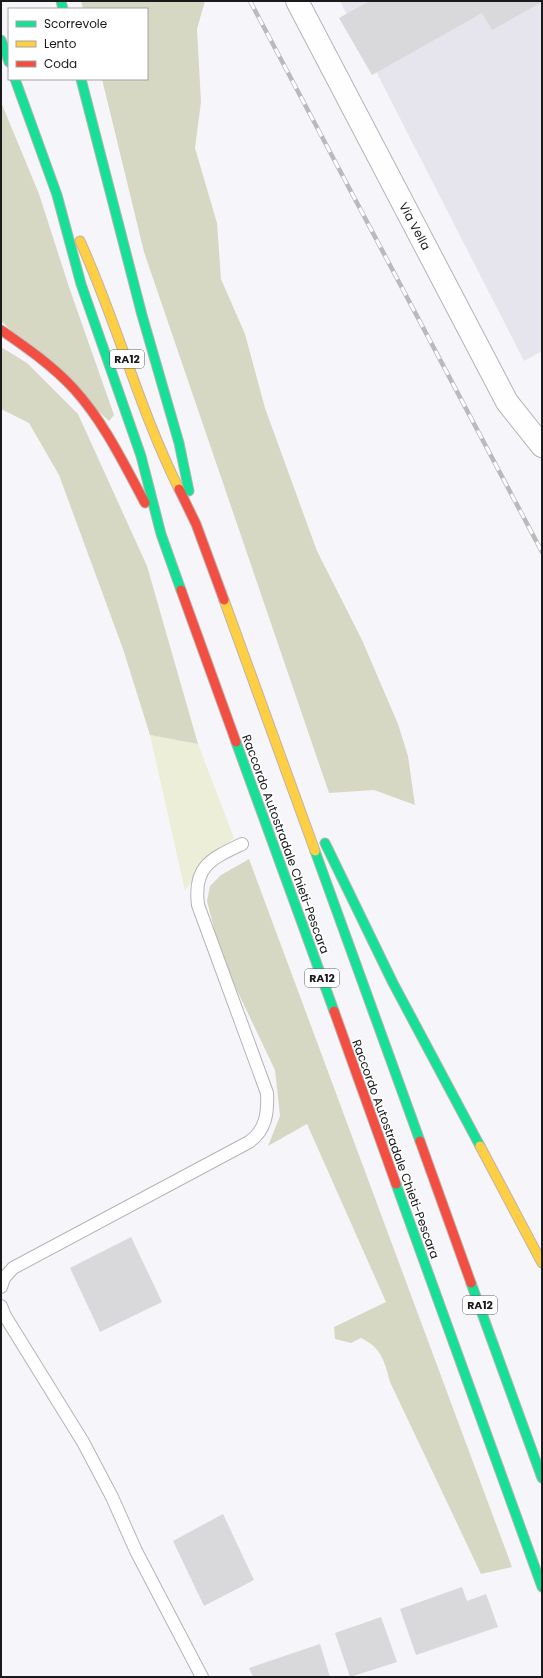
<svg xmlns="http://www.w3.org/2000/svg" width="543" height="1678" font-family="Poppins,sans-serif">
<style>
.built{fill:#e6e5ee}
.green{fill:#eceed8}
.forest{fill:#d7d8c3}
.building{fill:#d9d8da}
.lines{fill:none;stroke-linecap:round;stroke-linejoin:round}
.lane-casing{stroke:#b4b4b6;stroke-width:14}
.street-casing{stroke:#b4b4b6;stroke-width:24}
.fast-casing{stroke:#bdb3b0;stroke-width:11}
.slow-casing{stroke:#bdb3b0;stroke-width:11}
.jam-casing{stroke:#bdb3b0;stroke-width:11}
.lane{stroke:#fefefe;stroke-width:12}
.street{stroke:#fefefe;stroke-width:22}
.fast{stroke:#16e098;stroke-width:9}
.slow{stroke:#ffcf43;stroke-width:9}
.jam{stroke:#f24e42;stroke-width:9}
.rail-casing{stroke:#bababc;stroke-width:4.5}
.rail{stroke:#fff;stroke-width:3;stroke-dasharray:9;stroke-linecap:butt}
.labels{text-anchor:middle;dominant-baseline:central;stroke-width:3.5;stroke-linejoin:round;paint-order:stroke}
.shield{fill:#fff;stroke:#5f5e5f;stroke-width:1}
.shield-label{font-size:11px;font-weight:bold;fill:#1a191b}
.street-label{font-size:12px;fill:#1a191b;stroke:#fff}
</style>
<rect width="100%" height="100%" fill="#f6f6fa"/>
<polygon class="built" points="340,1 542,1 542,351 524,361"/>
<polygon class="green" points="150,735 198,744 234,838 201,866 185,891"/>
<g class="forest">
<polygon points="81,1 205,1 197,29 201,102 195,148 217,223 221,279 245,334 265,408 317,551 362,640 398,724 408,756 415,805 374,790 329,793 144,252 102,79 147,79 147,9 83,9"/>
<polygon points="1,102 39,194 69,287 114,415 109,421 1,321"/>
<polygon points="1,347 27,363 78,414 147,566 198,744 150,735 123,649 59,475 29,423 1,409"/>
<path d="M249,859l263,708 -31,7 -91,-192c-5,-20 -9,-35 -29,-44l-10,5 -16,-4 -1,-12 52,-25 -79,-178 -39,22 12,-30 -5,-46 -42,-88 -17,-46 -9,-35 3,-15 11,-11z"/>
</g>
<g class="building">
<polygon points="370,1 542,1 542,2 492,30 482,13 372,75 339,18"/>
<polygon points="131,1237 162,1302 100,1332 70,1268"/>
<polygon points="223,1514 254,1580 204,1606 173,1541"/>
<polygon points="462,1587 467,1601 486,1594 498,1627 416,1655 400,1609"/>
<polygon points="381,1617 397,1662 350,1677 335,1633"/>
<polygon points="320,1644 330,1677 253,1677 249,1668"/>
</g>
<g class="lines">
<defs>
<g id="lane">
<path d="M1,1287l3,-9 9,-10 236,-126c17,-12 19,-29 18,-49l-69,-188c-5,-39 13,-46 44,-61"/>
<polyline points="1,1306 5,1316 83,1442 112,1497 136,1551 202,1677"/>
</g>
<polyline id="street" points="297,1 507,402 542,446"/>
<g id="fast">
<polyline points="61,1 63,9"/>
<polyline points="1,40 9,62"/>
<polyline points="15,79 57,195 81,284 141,456 161,534 181,590"/>
<polyline points="81,79 142,315 179,443 189,491"/>
<polyline points="236,742 334,1011"/>
<polyline points="325,843 393,983 480,1146"/>
<polyline points="315,851 420,1141"/>
<polyline points="396,1184 542,1587"/>
<polyline points="471,1283 542,1478"/>
</g>
<g id="slow">
<path d="M80,241c37,81 59,168 99,248"/>
<polyline points="224,600 315,851"/>
<polyline points="480,1146 542,1263"/>
</g>
<g id="jam">
<path d="M1,330c26,18 52,36 73,59 30,33 50,75 71,114"/>
<polyline points="179,489 196,524 224,600"/>
<polyline points="181,590 236,742"/>
<polyline points="334,1011 396,1184"/>
<polyline points="420,1141 471,1283"/>
</g>
</defs>
<use href="#lane" class="lane-casing"/>
<use href="#street" class="street-casing"/>
<use href="#fast" class="fast-casing"/>
<use href="#slow" class="slow-casing"/>
<use href="#jam" class="jam-casing"/>
<use href="#lane" class="lane"/>
<use href="#street" class="street"/>
<use href="#fast" class="fast"/>
<use href="#slow" class="slow"/>
<use href="#jam" class="jam"/>
<defs>
<polyline id="rail" points="250,1 542,552"/>
</defs>
<use href="#rail" class="rail-casing"/>
<use href="#rail" class="rail"/>
</g>
<g class="labels">
<g class="shield">
<rect x="110" y="350" width="34" height="18" rx="3"/>
<rect x="305" y="969" width="34" height="18" rx="3"/>
<rect x="463" y="1296" width="34" height="18" rx="3"/>
</g>
<g class="shield-label">
<text x="127" y="359">RA12</text>
<text x="322" y="978">RA12</text>
<text x="480" y="1305">RA12</text>
</g>
<g class="street-label">
<text transform="translate(415 226) rotate(62)">Via Vella</text>
<text transform="translate(286 844) rotate(70)">Raccordo Autostradale Chieti-Pescara</text>
<text transform="translate(396 1149) rotate(70)">Raccordo Autostradale Chieti-Pescara</text>
</g>
</g>
<rect width="543" height="1678" fill="none" stroke="#1a191b" stroke-width="4"/>
<rect x="8" y="8" width="140" height="72" fill="#ffffff" stroke="#a3a3a4"/>
<rect x="16" y="21" width="20" height="6" fill="#16e098" stroke="#a3a3a4"/>
<text x="44" y="28" font-size="12" fill="#1a191b">Scorrevole</text>
<rect x="16" y="41" width="20" height="6" fill="#ffcf43" stroke="#a3a3a4"/>
<text x="44" y="48" font-size="12" fill="#1a191b">Lento</text>
<rect x="16" y="61" width="20" height="6" fill="#f24e42" stroke="#a3a3a4"/>
<text x="44" y="68" font-size="12" fill="#1a191b">Coda</text>
</svg>
